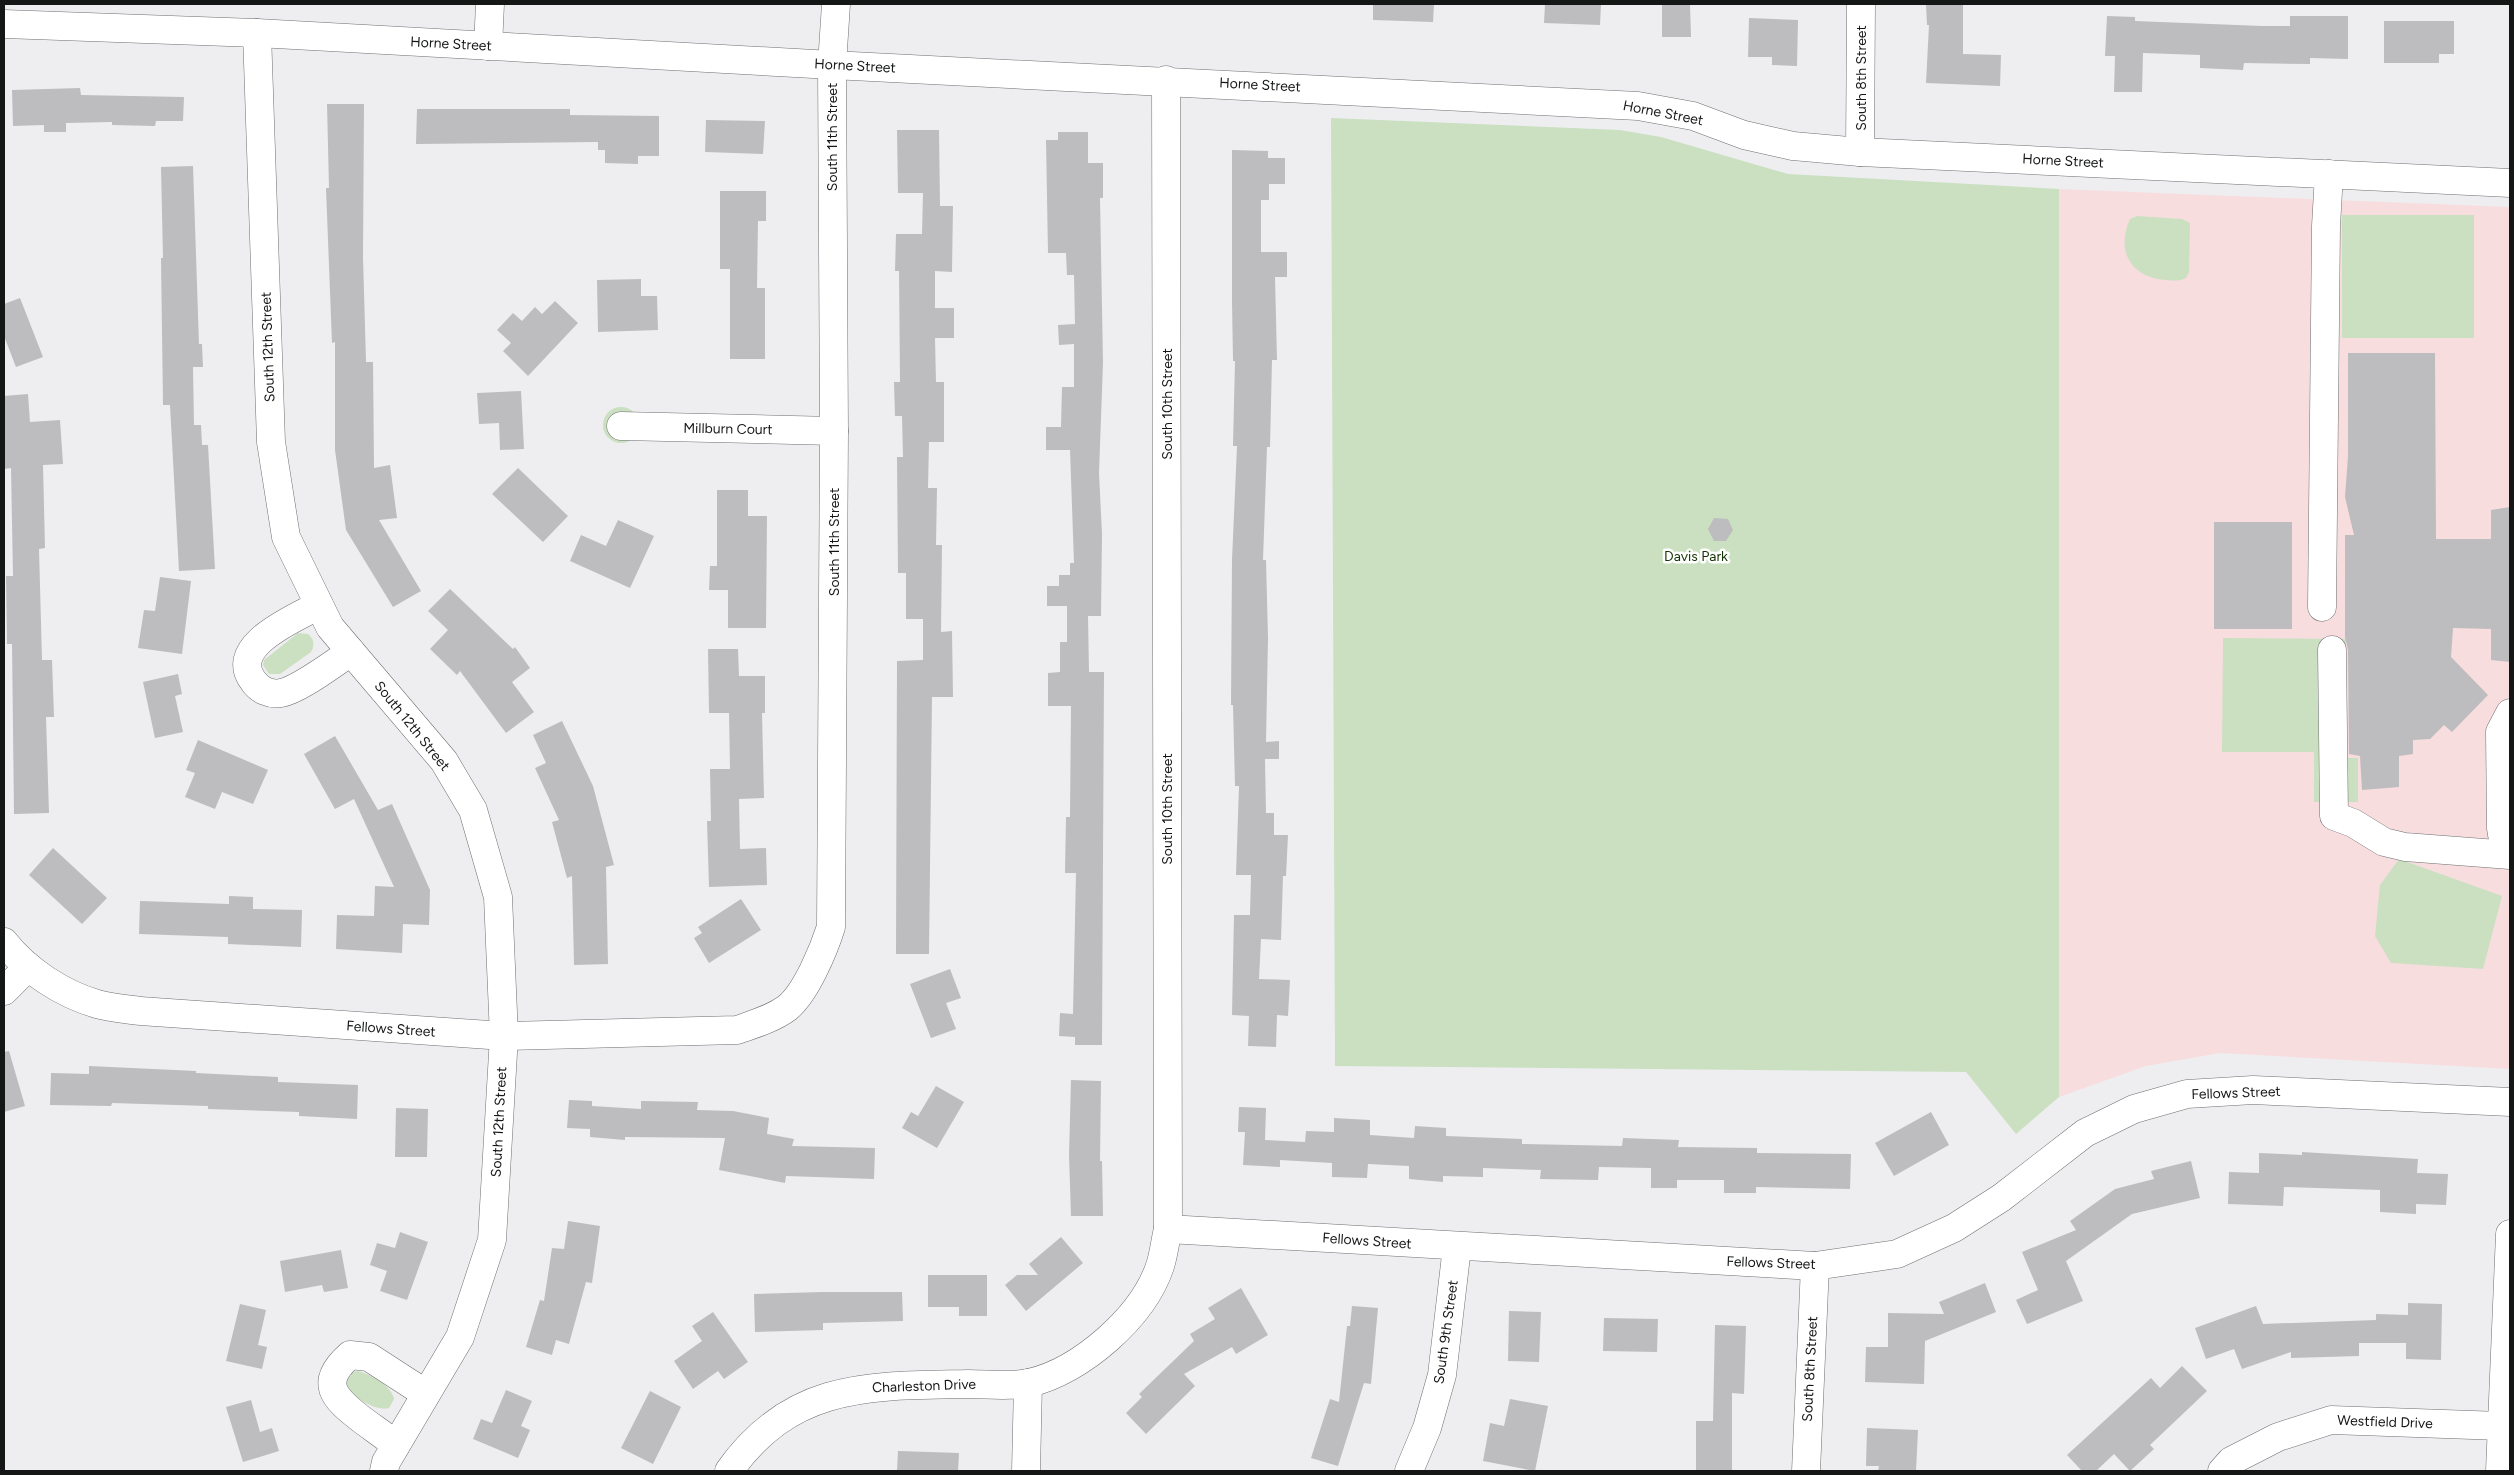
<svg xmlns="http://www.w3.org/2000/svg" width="2514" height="1475" font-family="Figtree,sans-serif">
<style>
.education{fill:#f8dddf}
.green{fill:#cae0c1}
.building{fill:#bdbcbe}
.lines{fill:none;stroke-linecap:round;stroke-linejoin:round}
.minor-casing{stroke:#6e6f71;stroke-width:29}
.minor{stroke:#fff;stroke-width:28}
.labels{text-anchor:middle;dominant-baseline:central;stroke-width:5;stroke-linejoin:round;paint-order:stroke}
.street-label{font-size:14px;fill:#151616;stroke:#fff}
.park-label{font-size:14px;fill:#143204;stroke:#fff}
</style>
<rect width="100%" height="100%" fill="#eeeef1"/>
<polygon class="education" points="2059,189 2510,207 2510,1069 2220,1053 2146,1066 2059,1097"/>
<g class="green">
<polygon points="1331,118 1620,130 1661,137 1788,174 2059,189 2059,1097 2016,1134 1966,1072 1335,1066"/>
<rect x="2342" y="215" width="132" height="123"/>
<path d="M2137,216l45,3 8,4 -1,49 -3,6c-6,3 -12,3 -19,2 -35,-2 -52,-28 -37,-61z"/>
<circle cx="621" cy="425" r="18"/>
<path d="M298,633l10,1c6,5 7,11 3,18l-31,22h-11l-6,-9 1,-5z"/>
<polygon points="2223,638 2346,639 2345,758 2358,758 2358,802 2314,802 2314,752 2222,752"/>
<polygon points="2399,859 2502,896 2483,969 2391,963 2375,936 2380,885"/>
<path d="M357,1371c12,2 35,15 37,28l-5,9c-13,4 -40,-12 -43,-25l6,-10z"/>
</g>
<g class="building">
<polygon points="1373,4 1434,4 1433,22 1373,20"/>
<polygon points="1545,4 1601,4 1600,25 1544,23"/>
<polygon points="1662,4 1690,4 1691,37 1662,37"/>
<polygon points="1926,4 1963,4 1963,54 2001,55 2000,86 1926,83 1929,25 1927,25"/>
<polygon points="2107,16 2135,17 2135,21 2262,26 2290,26 2290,16 2348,16 2348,59 2310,58 2310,64 2244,63 2243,70 2200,68 2200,55 2143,53 2142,92 2114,92 2115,56 2105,56"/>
<polygon points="1749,18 1798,20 1797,66 1772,65 1772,57 1748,57"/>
<polygon points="2384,21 2454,21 2454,54 2439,54 2439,63 2384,63"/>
<polygon points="80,88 81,95 184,97 183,121 156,121 155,126 112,125 112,122 66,123 66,132 44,132 44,125 13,126 12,90"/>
<polygon points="327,104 364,104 363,257 366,362 373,362 374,468 390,465 397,518 379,520 421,591 393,607 346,530 335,450 335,342 332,343 326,188 329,188"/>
<polygon points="417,109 570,109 570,115 659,116 659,156 638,156 638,164 605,163 605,150 598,150 598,142 416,144"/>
<polygon points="706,120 765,121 763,154 705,152"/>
<polygon points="897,130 939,130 940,206 953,206 952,272 935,271 935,308 954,308 954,338 935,338 936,382 944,382 944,442 929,442 928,488 937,488 936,545 942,545 941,632 952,631 953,697 932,697 929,954 896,954 897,661 923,660 923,619 906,619 906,573 898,573 897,457 903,457 902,416 895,416 894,382 900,382 899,271 895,271 896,234 922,234 923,193 898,193"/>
<polygon points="1058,132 1088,132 1088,163 1103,163 1103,198 1100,198 1103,363 1099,473 1102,534 1101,616 1088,616 1089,672 1104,672 1102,1045 1075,1045 1075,1037 1059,1036 1060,1013 1073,1014 1076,873 1065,873 1066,817 1070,817 1071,706 1048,706 1048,673 1060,672 1060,642 1067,642 1067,606 1047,606 1047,586 1059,586 1059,575 1070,575 1070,563 1074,563 1070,450 1046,450 1046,427 1061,427 1062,387 1074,387 1074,344 1059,345 1058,325 1075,324 1074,275 1067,275 1066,253 1048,253 1046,140 1058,140"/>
<polygon points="1232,150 1268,151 1268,158 1285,158 1285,184 1269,184 1269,200 1261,200 1261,252 1287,252 1287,277 1275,277 1277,360 1272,360 1270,447 1267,447 1263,560 1266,560 1268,638 1266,742 1279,741 1279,759 1265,759 1266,813 1274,813 1274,835 1288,835 1286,876 1283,876 1281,940 1261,939 1259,979 1290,980 1288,1016 1277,1015 1276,1047 1248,1046 1249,1016 1232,1015 1234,915 1250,915 1251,875 1236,875 1239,786 1235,786 1233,705 1231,705 1232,560 1237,446 1233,446 1235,361 1233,361 1232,301"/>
<polygon points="193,166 199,344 202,344 203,367 193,367 194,425 201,425 202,445 208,445 215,569 179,571 170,405 163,405 161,258 163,258 161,167"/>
<polygon points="720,191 766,191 766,221 758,221 757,288 765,288 765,359 730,359 730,269 720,269"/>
<polygon points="641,279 641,296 657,296 658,330 598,332 597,280"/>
<polygon points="20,298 43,357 16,367 4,336 4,304"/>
<polygon points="555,301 578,323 528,376 503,351 511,343 497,330 513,313 522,321 535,307 542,314"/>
<polygon points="2348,353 2435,353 2436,539 2491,539 2491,510 2510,507 2510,662 2491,660 2491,629 2453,628 2451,657 2488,695 2452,732 2444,725 2430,739 2413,740 2413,754 2399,756 2399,787 2362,790 2360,756 2349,754 2348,650 2345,637 2345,535 2354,535 2345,497 2348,456"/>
<polygon points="521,391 524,449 500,450 499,423 479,424 477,393"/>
<polygon points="28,394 30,422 60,420 63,464 43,465 45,548 39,549 42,660 52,660 54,717 46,717 49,813 14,814 12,644 7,644 6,576 13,576 11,468 4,469 4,396"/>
<polygon points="518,468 568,516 543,542 492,494"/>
<polygon points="717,490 748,490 748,516 767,516 766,628 728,628 728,590 709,590 710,566 717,566"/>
<polygon points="1714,518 1728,519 1733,530 1726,541 1714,541 1708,529"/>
<polygon points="618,520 654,536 630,588 570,561 581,535 606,546"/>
<rect x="2214" y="522" width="78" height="107"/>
<polygon points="160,577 191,581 182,654 138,648 144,610 155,611"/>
<polygon points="450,589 513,649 515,647 530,668 512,682 534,712 506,733 460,671 457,675 430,649 448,630 428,611"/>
<polygon points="708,649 738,649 739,676 765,676 765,713 762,713 764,798 739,799 740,849 766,848 767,885 709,887 707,821 711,821 710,769 730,769 729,713 709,713"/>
<polygon points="178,674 182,694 175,696 183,732 155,738 143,682"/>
<polygon points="562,721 593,786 614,865 606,867 608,964 574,965 572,876 567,878 552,822 559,820 535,768 546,763 533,735"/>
<polygon points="335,736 378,810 392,804 430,890 429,925 403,924 402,953 336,949 337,915 374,916 375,886 394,887 354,799 335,809 304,754"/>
<polygon points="198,740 268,770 253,804 222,792 215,809 185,797 195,773 186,770"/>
<polygon points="53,848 107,898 82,924 29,875"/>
<polygon points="229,896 253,897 253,909 302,910 301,947 228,944 228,937 139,934 140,901 229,904"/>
<polygon points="741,899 761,930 709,963 694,938 702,933 698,927"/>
<polygon points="950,969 961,998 946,1003 956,1029 931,1038 910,984"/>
<polygon points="9,1051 25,1106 4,1112 4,1052"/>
<polygon points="89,1066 196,1071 196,1073 278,1077 278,1082 358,1085 357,1119 299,1116 299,1112 208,1109 208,1106 112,1103 111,1106 50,1105 51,1073 89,1074"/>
<polygon points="1071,1080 1101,1081 1100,1161 1102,1161 1103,1216 1071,1216 1069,1155"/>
<polygon points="936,1086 964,1102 937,1148 902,1128 911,1112 918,1116"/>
<polygon points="569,1100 592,1101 592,1106 641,1109 641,1101 698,1102 697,1110 733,1111 769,1118 767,1134 794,1139 792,1146 875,1148 874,1179 786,1176 785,1183 719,1170 725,1138 625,1137 625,1140 590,1137 590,1129 567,1128"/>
<polygon points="1239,1107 1266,1108 1265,1140 1305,1142 1306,1131 1334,1132 1334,1118 1370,1120 1370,1135 1414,1138 1415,1126 1446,1128 1446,1136 1522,1139 1522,1144 1622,1146 1623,1138 1679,1140 1678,1147 1757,1148 1757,1153 1851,1154 1850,1189 1756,1187 1756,1193 1724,1193 1724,1180 1677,1180 1677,1188 1651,1188 1651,1168 1599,1167 1598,1180 1540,1179 1541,1170 1483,1168 1483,1177 1443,1176 1443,1182 1409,1179 1409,1166 1368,1164 1367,1178 1332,1177 1332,1163 1280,1160 1280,1167 1243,1165 1245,1132 1238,1132"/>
<polygon points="396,1108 428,1109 427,1157 395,1157"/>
<polygon points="1931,1112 1949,1145 1894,1176 1875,1143"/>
<polygon points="2302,1152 2418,1159 2417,1173 2448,1174 2446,1205 2416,1204 2416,1214 2380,1212 2380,1190 2284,1187 2283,1206 2228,1204 2229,1172 2259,1173 2259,1153 2302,1155"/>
<polygon points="2191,1161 2200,1198 2132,1214 2066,1261 2083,1301 2027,1324 2016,1300 2038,1290 2022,1252 2076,1230 2070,1221 2115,1189 2154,1179 2151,1171"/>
<polygon points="568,1221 600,1226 592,1283 586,1282 569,1344 556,1340 552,1355 526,1347 540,1300 544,1301 552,1248 564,1249"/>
<polygon points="400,1232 428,1242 407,1300 380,1291 387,1271 370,1265 377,1243 395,1248"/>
<polygon points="1061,1237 1083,1263 1026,1311 1005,1285 1017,1275 1038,1275 1029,1264"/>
<polygon points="341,1250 348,1288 324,1292 322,1285 285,1292 280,1261"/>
<polygon points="928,1275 987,1275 987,1316 959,1316 959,1307 928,1307"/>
<polygon points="1985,1283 1996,1312 1925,1341 1924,1384 1865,1382 1866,1347 1888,1347 1888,1313 1944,1314 1939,1302"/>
<polygon points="1241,1288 1268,1335 1236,1354 1232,1347 1184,1374 1195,1386 1146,1434 1126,1413 1142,1397 1139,1394 1194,1341 1190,1334 1215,1319 1208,1308"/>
<polygon points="822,1292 902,1292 903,1321 823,1323 823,1330 755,1332 754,1294"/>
<polygon points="2408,1303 2442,1304 2441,1360 2406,1359 2406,1343 2359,1343 2359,1356 2291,1358 2291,1352 2242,1369 2234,1349 2206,1359 2195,1328 2256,1306 2263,1324 2376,1320 2376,1314 2408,1315"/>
<polygon points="240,1304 266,1310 258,1345 267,1347 262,1369 226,1361"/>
<polygon points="1352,1306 1378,1308 1371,1384 1364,1383 1338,1466 1311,1458 1330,1399 1339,1402 1347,1326 1350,1326"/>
<polygon points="1509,1311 1541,1312 1539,1362 1508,1361"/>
<polygon points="713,1312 748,1362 724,1379 718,1371 693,1389 674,1361 702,1341 692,1326"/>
<polygon points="1604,1318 1658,1319 1657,1352 1603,1351"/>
<polygon points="1715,1325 1746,1326 1744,1394 1732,1393 1732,1471 1696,1471 1696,1421 1713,1421"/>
<polygon points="2182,1366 2207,1391 2150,1445 2154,1449 2130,1471 2114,1454 2096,1471 2082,1471 2067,1455 2151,1378 2160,1388"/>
<polygon points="506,1390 532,1401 521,1426 530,1430 518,1458 473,1439 481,1419 492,1423"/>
<polygon points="650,1391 681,1407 653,1464 621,1448"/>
<polygon points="1510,1399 1548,1406 1535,1471 1483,1461 1490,1423 1504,1426"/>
<polygon points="251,1400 260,1432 272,1428 279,1451 243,1462 226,1407"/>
<polygon points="1867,1428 1918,1430 1916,1471 1878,1471 1879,1466 1866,1466"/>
<polygon points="898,1451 959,1453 958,1471 897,1471"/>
</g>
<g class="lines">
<defs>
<g id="minor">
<polyline points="4,24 257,33 832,65 1638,106 1693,116 1744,135 1793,146 1860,152 2510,183"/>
<polyline points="257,33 271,442 286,537 330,627 444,761 473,810 498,897 504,1036 492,1240 460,1337 386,1462 384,1471"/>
<polyline points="488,46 490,4"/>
<polyline points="1860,152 1861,4"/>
<polyline points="621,426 834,431"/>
<path d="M319,605c-23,13 -94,41 -65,77 6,8 16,13 27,11 18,-3 54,-31 70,-41"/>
<polyline points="2322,607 2326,226 2329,174"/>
<polyline points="2332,650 2334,816 2353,823 2384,842 2405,847 2510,855"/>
<polyline points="2510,713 2500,732 2501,828 2504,846 2510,853"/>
<path d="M4,942c22,28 58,52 93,62 13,4 29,5 43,7l364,25 233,-6c17,-6 35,-11 50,-22 19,-15 37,-59 44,-81l3,-496 -2,-366 4,-61"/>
<polyline points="4,991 28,967"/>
<polyline points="1168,1229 1815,1266 1897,1254 1954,1228 2001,1198 2085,1133 2134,1109 2187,1094 2253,1090 2510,1102"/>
<path d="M396,1445c-11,-9 -23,-17 -35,-26 -27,-21 -43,-36 -11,-64l19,2 57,37"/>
<path d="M729,1471c63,-89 141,-85 239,-87 19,0 42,3 61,-1 52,-12 114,-66 131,-117 4,-12 5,-25 8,-37l-2,-1149"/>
<polyline points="1026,1471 1028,1383"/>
<polyline points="1409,1471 1427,1428 1442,1375 1457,1247"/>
<polyline points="1806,1471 1815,1266"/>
<polyline points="2222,1471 2231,1461 2278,1437 2331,1420 2501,1426"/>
<polyline points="2500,1471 2510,1234"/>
</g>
</defs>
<use href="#minor" class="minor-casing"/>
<use href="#minor" class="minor"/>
</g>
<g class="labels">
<g class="street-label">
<text transform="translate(451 44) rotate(3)">Horne Street</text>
<text transform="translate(855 66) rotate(3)">Horne Street</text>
<text transform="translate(1861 78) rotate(-90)">South 8th Street</text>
<text transform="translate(1260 85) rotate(3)">Horne Street</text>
<text transform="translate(1663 113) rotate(11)">Horne Street</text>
<text transform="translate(832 137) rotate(-90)">South 11th Street</text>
<text transform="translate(2063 161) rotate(3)">Horne Street</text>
<text transform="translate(268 347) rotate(-92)">South 12th Street</text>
<text transform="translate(1167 404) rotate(-90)">South 10th Street</text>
<text transform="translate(728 429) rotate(1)">Millburn Court</text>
<text transform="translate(834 542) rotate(-90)">South 11th Street</text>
<text transform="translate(412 726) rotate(51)">South 12th Street</text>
<text transform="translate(1167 809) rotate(-90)">South 10th Street</text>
<text transform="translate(391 1029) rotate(4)">Fellows Street</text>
<text transform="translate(2236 1093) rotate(-2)">Fellows Street</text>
<text transform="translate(499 1122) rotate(-87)">South 12th Street</text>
<text transform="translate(1367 1241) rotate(4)">Fellows Street</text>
<text transform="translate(1771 1263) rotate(2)">Fellows Street</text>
<text transform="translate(1446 1332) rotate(-82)">South 9th Street</text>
<text transform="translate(1810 1369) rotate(-87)">South 8th Street</text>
<text transform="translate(924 1386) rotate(-2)">Charleston Drive</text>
<text transform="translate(2385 1422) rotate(2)">Westfield Drive</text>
</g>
<g class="park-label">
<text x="1696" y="556">Davis Park</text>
</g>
</g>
<rect width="2514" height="1475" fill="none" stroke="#151616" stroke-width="10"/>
</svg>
